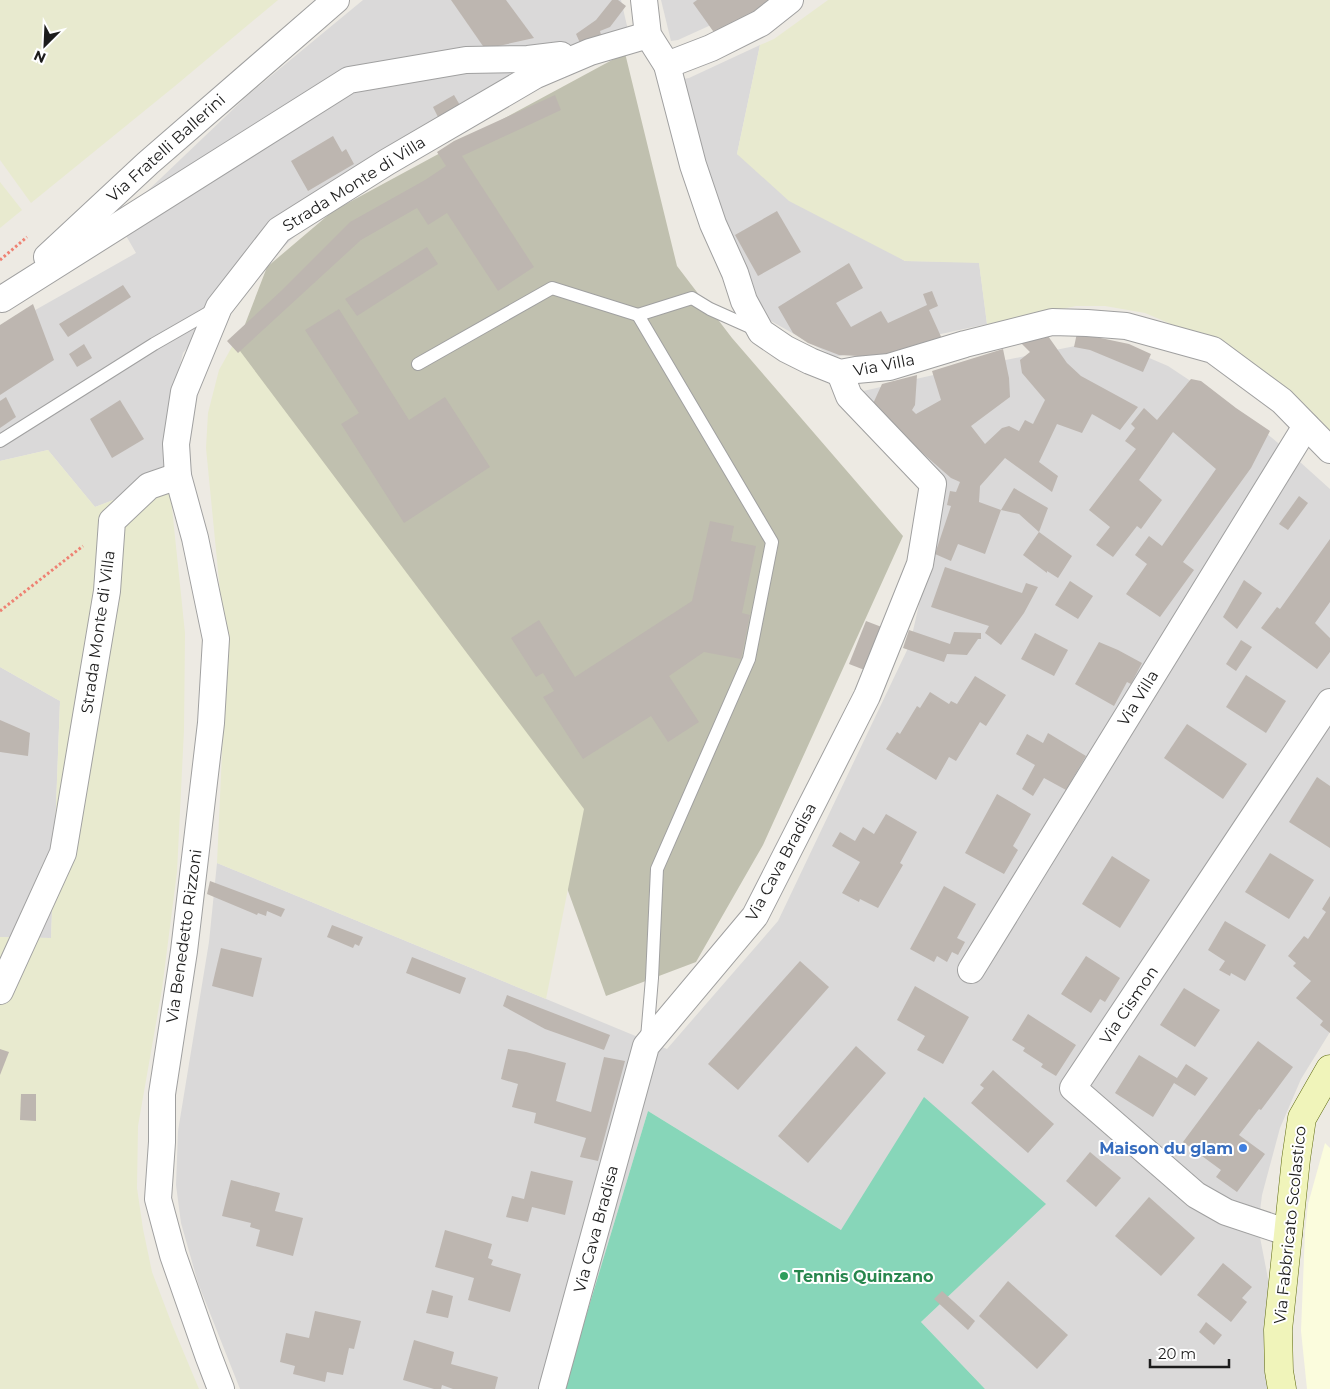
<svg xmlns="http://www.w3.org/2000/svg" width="1330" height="1389" font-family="Montserrat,sans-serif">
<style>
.residential{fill:#dad9d9}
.education{fill:#fbfcdd}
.construction{fill:#c0c0af}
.farmland{fill:#e8eacf}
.pitch{fill:#87d6b9}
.building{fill:#bdb6b0}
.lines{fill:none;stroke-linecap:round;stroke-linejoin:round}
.lane-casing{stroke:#a0a0a0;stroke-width:14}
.street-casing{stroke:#a0a0a0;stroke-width:28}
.secondary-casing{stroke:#5d690e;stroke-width:29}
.path{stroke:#ee8273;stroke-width:3;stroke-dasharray:2.5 2.5;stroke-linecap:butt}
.lane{stroke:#fff;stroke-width:12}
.street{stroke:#fff;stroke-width:26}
.secondary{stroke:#f0f4ba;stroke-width:28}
.shop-dot{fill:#3f7fe0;stroke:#fff;stroke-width:2}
.leisure-dot{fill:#2e9e5b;stroke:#fff;stroke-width:2}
.labels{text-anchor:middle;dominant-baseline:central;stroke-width:4;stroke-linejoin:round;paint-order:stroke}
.street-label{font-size:16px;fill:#1c1c1c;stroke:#fff}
.shop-label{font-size:16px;font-weight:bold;fill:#366cbe;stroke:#fff;text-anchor:end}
.leisure-label{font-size:16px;font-weight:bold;fill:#27864d;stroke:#fff;text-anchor:start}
</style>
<rect width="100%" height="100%" fill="#edeae3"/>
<g class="residential">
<polygon points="363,0 621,0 631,43 503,96 315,217 227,301 183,353 169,409 169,479 95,507 48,450 0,461 0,330 136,253 117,220 248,95"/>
<polygon points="661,0 761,0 755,5 678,40 671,41"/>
<polygon points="760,45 737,154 905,261 979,262 987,324 835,357 760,315 725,226 678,80 689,78"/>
<polygon points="1080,345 1133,351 1168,366 1254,423 1290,453 1330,489 1330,1032 1301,1079 1280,1128 1262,1195 1258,1227 1278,1330 1283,1389 985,1389 921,1322 1045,1204 841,1230 648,1111 564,1389 240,1389 198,1283 181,1223 176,1185 178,1131 209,942 217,863 667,1049 778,921 910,644 942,504 837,397 951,371"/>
<polygon points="0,667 60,701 51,938 0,937"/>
</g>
<polygon class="education" points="1325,1143 1330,1148 1330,1389 1307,1389 1301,1331 1305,1232 1308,1204"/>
<polygon class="construction" points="625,53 677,266 732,338 903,536 763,845 696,962 606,996 554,852 214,405 267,267 333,211"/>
<g class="farmland">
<polygon points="0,0 278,0 175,86 31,203 0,160"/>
<polygon points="828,0 1330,0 1330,436 1185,330 1145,313 1105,306 1076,306 987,324 979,263 905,261 789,201 737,154 760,45 774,39"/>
<polygon points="0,182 22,210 0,228"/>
<polygon points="234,343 584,809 546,999 217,863 223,731 224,632 206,448 208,413 219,370"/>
<polygon points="48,450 95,507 169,479 185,633 184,730 177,872 162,989 138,1126 137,1188 143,1229 152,1272 173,1327 199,1389 0,1389 0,937 51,938 60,701 0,667 0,461"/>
</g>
<polygon class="pitch" points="924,1097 1046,1204 921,1322 985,1389 564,1389 648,1111 841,1230"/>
<g class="building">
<polygon points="451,0 506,0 534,38 485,49"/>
<polygon points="612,0 618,0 626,6 610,27 600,31 602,39 581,45 576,34 596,20"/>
<polygon points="697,0 780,0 718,38 693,3"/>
<polygon points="454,95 464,112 442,125 433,107"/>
<polygon points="555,95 561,110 462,156 534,267 498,291 447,213 428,225 417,208 361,240 238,353 227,341 281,291 350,222 425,180 446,166 437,152 454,141"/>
<polygon points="333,136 342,152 346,149 354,164 308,191 291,161"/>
<polygon points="777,211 801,252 758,276 735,235"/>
<polygon points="427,247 438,264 357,316 345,299"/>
<polygon points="849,263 863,288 836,303 851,327 881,311 888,323 927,305 923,294 932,291 938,306 929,310 943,341 877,357 839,355 808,343 793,333 778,307"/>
<polygon points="123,285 131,297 68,337 59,324"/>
<polygon points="33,304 54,360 0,395 0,325"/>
<polygon points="339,309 409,420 445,397 490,467 404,523 341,424 359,413 305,330"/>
<polygon points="1077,333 1129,344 1151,354 1143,372 1090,350 1074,347"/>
<polygon points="1048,336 1067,363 1081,376 1138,407 1120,430 1092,414 1082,433 1057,424 1039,462 1058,476 1052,492 1005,458 980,486 979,502 1001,510 985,554 958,544 951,561 935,554 951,506 947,505 950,491 956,492 960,482 951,478 871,408 882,384 917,375 915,405 912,410 916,414 941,400 932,371 1003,349 1009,378 1010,397 971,426 985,444 1002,428 1009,426 1019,431 1025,420 1033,424 1045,400 1022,373 1020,360 1030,352 1021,343"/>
<polygon points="84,344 92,358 77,367 69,354"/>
<polygon points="1191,379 1201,381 1236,408 1270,431 1251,468 1183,562 1194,570 1160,617 1126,594 1147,564 1135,555 1149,536 1162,546 1216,469 1173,432 1139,480 1162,500 1141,529 1137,526 1113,557 1096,545 1110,527 1089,510 1136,449 1125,441 1135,428 1131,424 1144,408 1157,420"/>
<polygon points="6,397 16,417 0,428 0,401"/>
<polygon points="120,400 144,439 112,458 90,419"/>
<polygon points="1014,488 1048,508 1039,532 1019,514 1001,510"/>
<polygon points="1299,496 1308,503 1288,530 1279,524"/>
<polygon points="710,521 734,526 731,541 756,546 742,613 750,615 741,659 704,652 669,676 699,722 668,742 651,716 583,759 543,697 554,691 543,673 536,677 511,638 539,620 575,677 692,601"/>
<polygon points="1039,532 1072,556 1058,578 1047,571 1047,573 1023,555"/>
<polygon points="1330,539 1330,602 1315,623 1330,638 1330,652 1317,669 1261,628 1277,607 1280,609"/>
<polygon points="945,567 1022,593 1026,583 1038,587 1024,613 1001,645 985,633 989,626 931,607"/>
<polygon points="1244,580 1262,593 1237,629 1223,617"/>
<polygon points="1070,581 1093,596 1078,619 1055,605"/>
<polygon points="866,621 892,631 875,674 849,664"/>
<polygon points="909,630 950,644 954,632 981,633 981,639 978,639 967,655 947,654 944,662 903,648"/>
<polygon points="1035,633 1068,650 1054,676 1021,659"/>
<polygon points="1241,640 1252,647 1236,671 1226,664"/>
<polygon points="1099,642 1118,650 1142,663 1131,684 1127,682 1114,706 1075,684"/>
<polygon points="1246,675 1286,701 1266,733 1226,707"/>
<polygon points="975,676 1006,695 986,726 980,722 956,761 949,757 936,780 886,749 897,732 900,734 917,706 920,708 930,692 949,704 951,701 957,704"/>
<polygon points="0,720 30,733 28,756 0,752"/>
<polygon points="1187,724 1247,764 1223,799 1164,758"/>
<polygon points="1048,733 1086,756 1066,790 1044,778 1033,796 1022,789 1035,765 1016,754 1027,734 1043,743"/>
<polygon points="1317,777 1330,786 1330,848 1289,822"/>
<polygon points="997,794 1031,814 1013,846 1018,850 1004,874 965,853"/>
<polygon points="886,814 917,832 900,863 903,865 878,908 860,899 859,902 842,893 860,862 832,846 840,832 855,841 863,827 874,834"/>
<polygon points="1270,853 1314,880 1289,919 1245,892"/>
<polygon points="1112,856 1150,880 1120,928 1082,904"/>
<polygon points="210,881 285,909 281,917 267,911 266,916 258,913 257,915 207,894"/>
<polygon points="944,886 976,904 957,938 965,942 958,955 952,952 947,962 937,956 934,962 910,949"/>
<polygon points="1330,896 1330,1033 1320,1025 1323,1021 1296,998 1311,981 1293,966 1296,963 1288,956 1304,936 1308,939 1326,912 1322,909"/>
<polygon points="1225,921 1266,945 1245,981 1231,973 1230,976 1219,970 1225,961 1208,950"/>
<polygon points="332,925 363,937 359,946 355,944 353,948 327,937"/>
<polygon points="221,948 262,958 253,997 212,986"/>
<polygon points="1086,956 1120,978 1105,1002 1100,999 1091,1013 1061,994"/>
<polygon points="412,957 466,978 460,994 406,973"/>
<polygon points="800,961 829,987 738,1090 708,1064"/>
<polygon points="915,986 969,1017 943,1064 917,1050 925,1036 897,1020"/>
<polygon points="1184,988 1220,1010 1195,1047 1160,1025"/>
<polygon points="507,995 610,1035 604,1050 545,1029 503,1006"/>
<polygon points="1028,1014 1076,1045 1056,1076 1041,1067 1043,1064 1023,1051 1025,1048 1012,1040"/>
<polygon points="1258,1041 1293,1067 1261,1110 1259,1109 1239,1135 1265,1154 1237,1192 1216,1177 1221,1170 1183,1142"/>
<polygon points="856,1046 886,1073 808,1163 778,1136"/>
<polygon points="0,1049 9,1052 0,1075"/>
<polygon points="508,1049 526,1052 566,1063 556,1101 591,1112 604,1057 625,1061 598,1161 580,1157 586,1138 534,1123 536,1113 512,1107 518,1084 501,1079"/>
<polygon points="1139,1055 1177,1078 1186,1064 1208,1078 1195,1096 1174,1083 1153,1117 1115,1093"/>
<polygon points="993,1070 1054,1124 1028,1153 971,1103 984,1088 980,1085"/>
<polygon points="21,1094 36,1094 36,1121 20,1120"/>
<polygon points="1090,1152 1121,1178 1096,1207 1066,1181"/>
<polygon points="531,1171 573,1181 565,1215 532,1207 528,1222 506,1217 512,1196 524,1199"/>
<polygon points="231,1180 280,1193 275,1211 303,1218 293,1256 256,1246 260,1230 250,1227 251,1223 222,1216"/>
<polygon points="1149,1197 1195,1238 1161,1276 1115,1236"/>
<polygon points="445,1230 492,1244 488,1258 493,1260 491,1265 521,1274 510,1312 468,1300 474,1278 435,1267"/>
<polygon points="1223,1263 1252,1287 1242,1298 1247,1302 1231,1322 1197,1295"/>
<polygon points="1008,1281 1068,1335 1037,1369 979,1316"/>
<polygon points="432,1290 453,1296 448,1318 426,1313"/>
<polygon points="942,1291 975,1321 968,1330 934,1299"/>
<polygon points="315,1311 361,1321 354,1349 349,1348 343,1375 327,1372 325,1382 293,1374 295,1366 280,1362 286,1333 309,1338"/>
<polygon points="1206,1322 1222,1335 1214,1345 1199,1332"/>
<polygon points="414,1340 454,1352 451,1364 498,1377 495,1389 453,1389 442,1385 441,1389 434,1389 403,1380"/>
</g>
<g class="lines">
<defs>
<g id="lane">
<polyline points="418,364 552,288 638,315"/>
<polyline points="0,441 154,344 215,309"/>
<polyline points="647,1038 652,978 657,869 749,659 772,542 638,315 692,298 710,309 757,330"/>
</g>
<g id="street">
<polyline points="644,0 648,35 667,65 693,165 713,224 735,273 744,301 761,332 786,349 810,361 840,373 856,370 889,367 965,344 1052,322 1087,323 1126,326 1213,350 1282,401 1330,450"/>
<polyline points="667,65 711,48 761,23 790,0"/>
<polyline points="47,257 148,163 336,0"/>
<polyline points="2,299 349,80 466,60 528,59 561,55"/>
<polyline points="971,970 1306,426"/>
<polyline points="0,991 63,853 107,591 112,521 149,486 178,476"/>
<polyline points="1289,1233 1226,1212 1196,1195 1073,1088 1330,702"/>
<polyline points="221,1389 208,1355 173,1255 158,1199 162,1142 162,1094 184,951 211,723 216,639 195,538 178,476 176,444 184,392 219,307 279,230 387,162 536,75 590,52 648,35"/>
<polyline points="552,1389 646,1046 755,916 867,696 920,564 933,484 849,396 840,373"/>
</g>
<polyline id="secondary" points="1282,1389 1279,1371 1278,1330 1296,1159 1302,1118 1330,1069"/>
</defs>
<use href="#lane" class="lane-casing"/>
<use href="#street" class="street-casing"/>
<use href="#secondary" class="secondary-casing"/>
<g class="path">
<polyline points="0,260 27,237"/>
<polyline points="0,611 83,546"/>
</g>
<use href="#lane" class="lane"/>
<use href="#street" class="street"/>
<use href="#secondary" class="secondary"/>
</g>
<circle class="shop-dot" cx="1243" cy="1148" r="5"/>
<circle class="leisure-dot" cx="784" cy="1276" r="5"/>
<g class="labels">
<g class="street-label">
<text transform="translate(166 148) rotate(-42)">Via Fratelli Ballerini</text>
<text transform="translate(354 184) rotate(-32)">Strada Monte di Villa</text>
<text transform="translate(884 365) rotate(-11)">Via Villa</text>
<text transform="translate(98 632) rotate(-82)">Strada Monte di Villa</text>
<text transform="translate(1138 698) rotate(-58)">Via Villa</text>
<text transform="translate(781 862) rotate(-62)">Via Cava Bradisa</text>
<text transform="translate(184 936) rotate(-82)">Via Benedetto Rizzoni</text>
<text transform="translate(1129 1005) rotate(-56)">Via Cismon</text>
<text transform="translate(1290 1225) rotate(-84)">Via Fabbricato Scolastico</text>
<text transform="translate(596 1229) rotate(-75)">Via Cava Bradisa</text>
</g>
<g class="shop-label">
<text x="1233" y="1148">Maison du glam</text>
</g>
<g class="leisure-label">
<text x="794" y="1276">Tennis Quinzano</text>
</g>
</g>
<g transform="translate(45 45) rotate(204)" stroke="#ffffff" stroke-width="4" paint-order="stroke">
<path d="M0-4L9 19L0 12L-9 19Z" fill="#1c1c1c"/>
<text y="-8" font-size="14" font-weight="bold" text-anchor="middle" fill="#1c1c1c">N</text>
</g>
<path d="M1150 1359v8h79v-8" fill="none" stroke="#1c1c1c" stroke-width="2.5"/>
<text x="1158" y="1359" font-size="15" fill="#1c1c1c" stroke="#ffffff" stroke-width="4" paint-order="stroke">20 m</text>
</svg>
